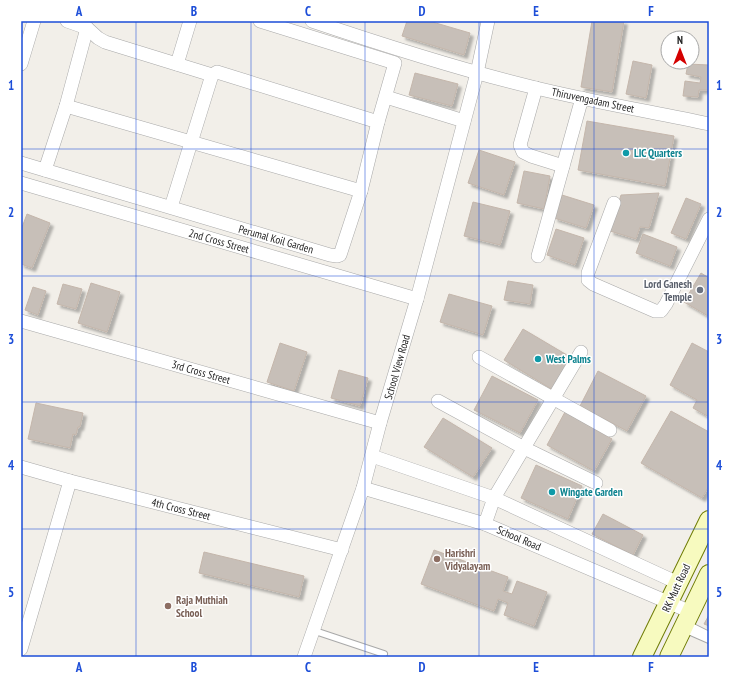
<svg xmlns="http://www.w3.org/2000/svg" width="730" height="678" font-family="'PT Sans Narrow',sans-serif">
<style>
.building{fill:#c7bfb8;stroke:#c4b6ab;filter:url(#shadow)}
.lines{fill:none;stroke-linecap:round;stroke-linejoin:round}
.lane-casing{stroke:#a9a9a9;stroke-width:8}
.street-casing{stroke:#a9a9a9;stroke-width:14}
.secondary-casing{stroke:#707d05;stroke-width:20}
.lane{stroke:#fff;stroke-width:6}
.street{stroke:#fff;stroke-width:13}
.secondary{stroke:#f7fabf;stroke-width:18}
.grid{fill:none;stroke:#1d4ed8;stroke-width:1;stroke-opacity:0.55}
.culture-dot{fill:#0f9aa8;stroke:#fff;stroke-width:1.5}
.worship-dot{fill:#6b7280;stroke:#fff;stroke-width:1.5}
.education-dot{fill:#8d6e63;stroke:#fff;stroke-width:1.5}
.labels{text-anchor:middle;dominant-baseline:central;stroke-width:3;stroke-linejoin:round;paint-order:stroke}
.street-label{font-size:11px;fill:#222;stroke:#fff}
.culture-label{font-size:11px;font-weight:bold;fill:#0d838f;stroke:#fff;text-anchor:start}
.worship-label{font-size:11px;font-weight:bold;fill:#5b616d;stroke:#fff;text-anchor:end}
.education-label{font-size:11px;font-weight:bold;fill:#785e54;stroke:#fff;text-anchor:start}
.neatline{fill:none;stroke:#1d4ed8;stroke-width:1.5}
.grid-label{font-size:13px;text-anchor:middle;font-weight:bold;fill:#1d4ed8}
</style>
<defs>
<filter id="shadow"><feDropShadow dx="3.5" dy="3.5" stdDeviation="1" flood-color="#0004"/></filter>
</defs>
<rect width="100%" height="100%" fill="#f2efe9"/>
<g class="building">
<polygon points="407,21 429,21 470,33 464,55 402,36"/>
<polygon points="592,21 624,21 612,92 581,87"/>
<polygon points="633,61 652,65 646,98 626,94"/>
<polygon points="688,64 709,65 709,90 699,90 698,97 683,96 685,81 700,83 701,77 686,74"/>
<polygon points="415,73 458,84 452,106 409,95"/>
<polygon points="587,121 674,136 665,186 578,170"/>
<polygon points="479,150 515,162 504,195 468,183"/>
<polygon points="524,171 550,176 544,209 517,203"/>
<polygon points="659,193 649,228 640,227 636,239 610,231 621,195"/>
<polygon points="562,195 594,205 586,228 554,218"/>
<polygon points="686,198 701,204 686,239 671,233"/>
<polygon points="473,202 510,211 500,245 464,236"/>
<polygon points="27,214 50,223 32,268 21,264 21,230"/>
<polygon points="556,229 584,238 575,265 547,255"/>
<polygon points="643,234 677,247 670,266 636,253"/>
<polygon points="701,273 709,278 708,316 684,302"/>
<polygon points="508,281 533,285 530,304 504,300"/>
<polygon points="91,283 120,292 107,332 78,323"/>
<polygon points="63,284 82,289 76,309 57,304"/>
<polygon points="33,287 46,291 38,315 25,310"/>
<polygon points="449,294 492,306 483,335 440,322"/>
<polygon points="523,329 572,358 553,390 504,360"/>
<polygon points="280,343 307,352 294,391 267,382"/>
<polygon points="692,343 709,352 709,417 693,408 697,400 670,385"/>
<polygon points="339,370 368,378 360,406 331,398"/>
<polygon points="598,371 646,396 627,431 580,406"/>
<polygon points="492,376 538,400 520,433 474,410"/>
<polygon points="36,403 83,413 80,427 78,427 76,435 73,434 70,448 28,439"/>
<polygon points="671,411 709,432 709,486 702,498 641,463"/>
<polygon points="565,412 612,439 594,471 547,445"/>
<polygon points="443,418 492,448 473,477 424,447"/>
<polygon points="536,465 582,486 568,519 521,498"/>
<polygon points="603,514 643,535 633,555 592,534"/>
<polygon points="434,550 508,577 503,591 512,594 517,581 547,592 534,626 504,615 508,603 498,599 494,611 421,584"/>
<polygon points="204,552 304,576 299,597 199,573"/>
<polygon points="709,615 709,626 704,624"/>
</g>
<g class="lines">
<defs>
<g id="lane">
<polyline points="687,624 709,635"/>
<polyline points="684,629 709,640"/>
<polyline points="312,630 384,654"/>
</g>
<g id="street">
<polyline points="67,21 87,28 98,38 105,42 212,75 217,72 378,122"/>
<path d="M312,21c74,25 148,49 224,67 58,14 116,24 173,36"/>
<polyline points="21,64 34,21"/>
<polyline points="177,64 190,21"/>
<polyline points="536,88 520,145 523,152 531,156 563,166"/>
<polyline points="386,97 464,121"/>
<polyline points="66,106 361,191"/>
<polyline points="21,163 330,255 337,256 340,255 361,191 378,122 395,63 260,21"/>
<polyline points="45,170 66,106 87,28"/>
<polyline points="21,183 417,299"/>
<polyline points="614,203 588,273 588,280 593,284 655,311 661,311 666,304 709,219"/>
<polyline points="171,207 212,75"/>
<polyline points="538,256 582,98"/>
<polyline points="21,321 380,423"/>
<polyline points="479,357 610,430"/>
<polyline points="438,401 524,448 596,483"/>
<polyline points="372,456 494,498 678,583"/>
<polyline points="21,467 70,481 342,550"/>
<polyline points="363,488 485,524 691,612"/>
<polyline points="485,524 494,498 581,352"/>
<polyline points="21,649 70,481"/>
<polyline points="304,657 363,488 380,423 417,299 477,73 488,21"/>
</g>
<g id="secondary">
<polyline points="642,657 709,520"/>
<polyline points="669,657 709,574"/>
</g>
</defs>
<use href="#lane" class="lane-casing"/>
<use href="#street" class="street-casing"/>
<use href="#secondary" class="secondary-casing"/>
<use href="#lane" class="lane"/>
<use href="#street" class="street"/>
<use href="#secondary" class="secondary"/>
</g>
<path class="grid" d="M136,21v636M251,21v636M365,21v636M479,21v636M594,21v636M21,149h688M21,276h688M21,402h688M21,529h688"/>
<g class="culture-dot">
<circle cx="626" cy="153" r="4"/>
<circle cx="538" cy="359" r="4"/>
<circle cx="552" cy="492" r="4"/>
</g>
<circle class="worship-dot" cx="700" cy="290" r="4"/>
<g class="education-dot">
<circle cx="437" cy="559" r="4"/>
<circle cx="168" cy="606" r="4"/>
</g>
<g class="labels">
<g class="street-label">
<text transform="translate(593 100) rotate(12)">Thiruvengadam Street</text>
<text transform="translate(276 239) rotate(16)">Perumal Koil Garden</text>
<text transform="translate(219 241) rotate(16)">2nd Cross Street</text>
<text transform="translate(397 367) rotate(-74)">School View Road</text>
<text transform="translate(201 372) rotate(16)">3rd Cross Street</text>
<text transform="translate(181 509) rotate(14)">4th Cross Street</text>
<text transform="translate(519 538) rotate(23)">School Road</text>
<text transform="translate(676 588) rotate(-65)">RK Mutt Road</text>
</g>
<g class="culture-label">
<text x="634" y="153">LIC Quarters</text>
<text x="546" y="359">West Palms</text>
<text x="560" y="492">Wingate Garden</text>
</g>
<g class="worship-label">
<text x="692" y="284">Lord Ganesh<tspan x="692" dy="13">Temple</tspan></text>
</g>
<g class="education-label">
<text x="445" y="553">Harishri<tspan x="445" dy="13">Vidyalayam</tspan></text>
<text x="176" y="600">Raja Muthiah<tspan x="176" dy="13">School</tspan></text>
</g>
</g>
<rect width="730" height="678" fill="none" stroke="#ffffff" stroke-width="44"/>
<g transform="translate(680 50)"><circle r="19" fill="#ffffff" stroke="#a7a7a7"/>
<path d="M0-3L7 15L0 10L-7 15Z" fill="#d40000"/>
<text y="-6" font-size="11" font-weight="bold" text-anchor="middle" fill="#222222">N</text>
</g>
<rect x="22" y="22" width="686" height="634" class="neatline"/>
<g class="grid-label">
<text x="79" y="16">A</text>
<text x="194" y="16">B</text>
<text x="308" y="16">C</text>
<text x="422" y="16">D</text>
<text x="536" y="16">E</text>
<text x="651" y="16">F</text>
<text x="11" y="90">1</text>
<text x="719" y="90">1</text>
<text x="11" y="217">2</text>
<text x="719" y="217">2</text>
<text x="11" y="344">3</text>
<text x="719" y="344">3</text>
<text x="11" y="470">4</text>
<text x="719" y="470">4</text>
<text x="11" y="597">5</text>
<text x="719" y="597">5</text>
<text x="79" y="672">A</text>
<text x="194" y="672">B</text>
<text x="308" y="672">C</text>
<text x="422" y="672">D</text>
<text x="536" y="672">E</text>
<text x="651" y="672">F</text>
</g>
</svg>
